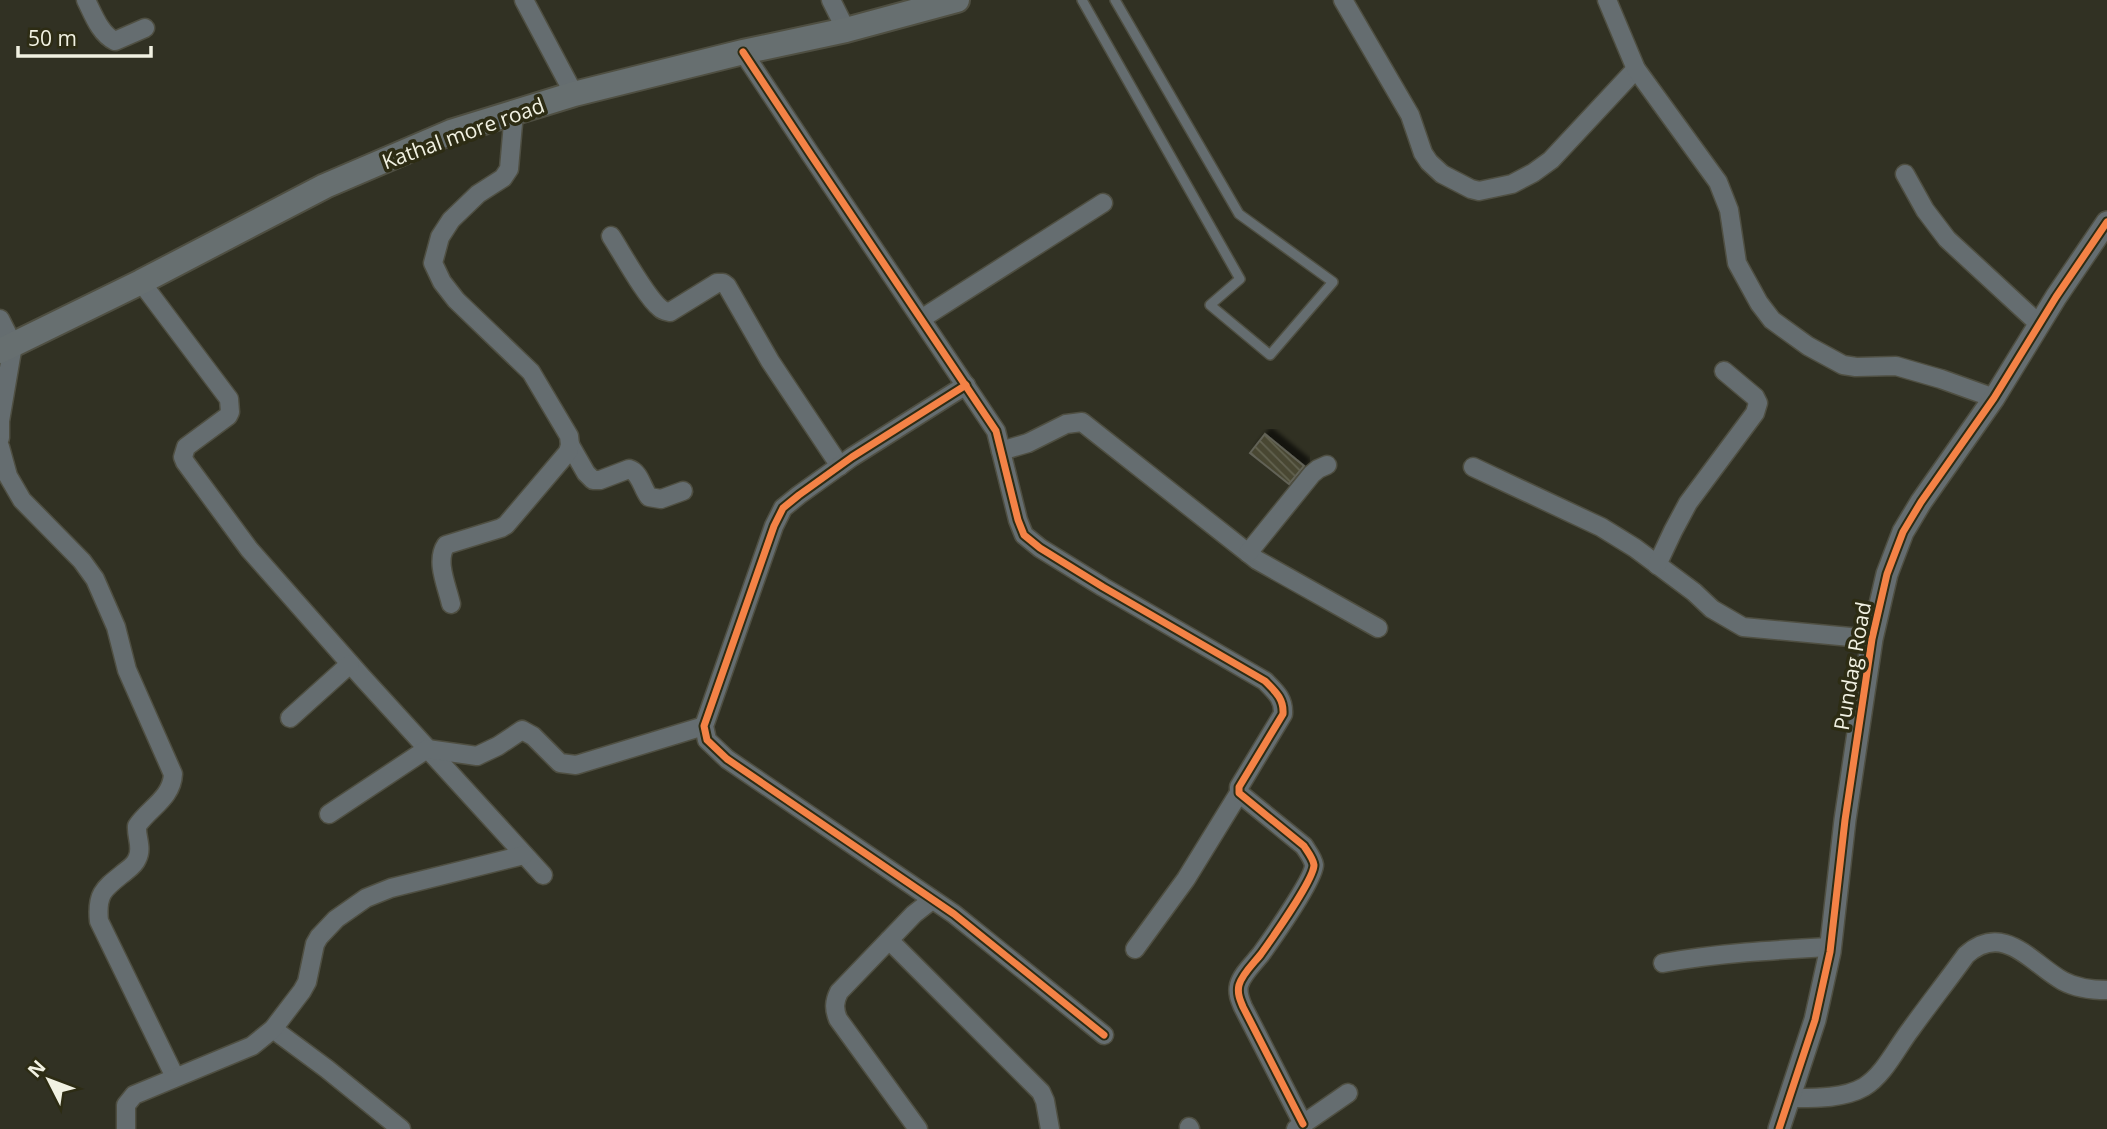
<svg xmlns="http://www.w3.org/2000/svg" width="2107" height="1129" font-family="'Open Sans',sans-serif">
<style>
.building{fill:url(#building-back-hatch);stroke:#626256;stroke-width:2;filter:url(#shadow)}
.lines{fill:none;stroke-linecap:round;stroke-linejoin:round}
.service-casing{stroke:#4f4f42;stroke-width:12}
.minor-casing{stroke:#4f4f42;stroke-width:21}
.tertiary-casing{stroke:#4f4f42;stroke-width:24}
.secondary-casing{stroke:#4f4f42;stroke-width:28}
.service{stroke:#656d70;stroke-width:9}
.minor{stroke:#656d70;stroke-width:18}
.tertiary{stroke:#656d70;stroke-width:21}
.secondary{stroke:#676f70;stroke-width:24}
.cycleway-casing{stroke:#2d2c14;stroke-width:11}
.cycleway{stroke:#f48246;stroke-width:7}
.labels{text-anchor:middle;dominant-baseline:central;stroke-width:7;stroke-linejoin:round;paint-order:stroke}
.street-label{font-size:21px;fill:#f1f1e2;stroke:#2d2c14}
</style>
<defs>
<pattern id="building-back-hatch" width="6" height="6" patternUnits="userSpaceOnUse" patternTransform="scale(1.75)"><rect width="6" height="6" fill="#484733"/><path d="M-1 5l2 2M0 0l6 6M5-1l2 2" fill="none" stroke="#636250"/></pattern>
<filter id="shadow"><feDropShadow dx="6" dy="-6" stdDeviation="2" flood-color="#0009"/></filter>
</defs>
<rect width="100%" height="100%" fill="#313123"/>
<polygon class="building" points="1265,434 1304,466 1289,484 1250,453"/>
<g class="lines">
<defs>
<polyline id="service" points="1082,0 1240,279 1210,305 1270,355 1333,282 1239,214 1115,0"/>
<g id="minor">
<path d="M86,0c7,14 14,34 29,41l30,-13"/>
<polyline points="524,0 574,94"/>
<polyline points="831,0 846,30"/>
<polyline points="1343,0 1410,115 1423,153 1429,162 1442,174 1471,189 1479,191 1512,184 1533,173 1551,160 1636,69"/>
<polyline points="1607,0 1636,69 1718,182 1729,210 1737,263 1759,303 1772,320 1808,346 1843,365 1856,367 1896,366 1941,379 1994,398"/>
<path d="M743,52l68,103 185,276 22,89 6,15 16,13 63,39 162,94c11,11 19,18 18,33l-44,73v6l65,53c3,5 9,12 10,19 0,14 -43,75 -53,89 -7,9 -19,20 -22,31 -2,8 1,15 4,22l60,117"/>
<polyline points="1905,174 1925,210 1947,239 2039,324"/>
<path d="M611,236c11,17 35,61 49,72 3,3 6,3 10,4l47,-29h6l4,3 43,75 70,105"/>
<polyline points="141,282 229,399 230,412 228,416 186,447 183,457 185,462 249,549 362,677 543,875"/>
<polyline points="0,319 13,345 0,421 0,438"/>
<polyline points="921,319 1103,203"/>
<polyline points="966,385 852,457 799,495 783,508 774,526 704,726 707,740 727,759 954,914 1104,1035"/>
<path d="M570,445l16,28 7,7h7l29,-11c11,3 13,19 20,28l12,2 22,-8"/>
<path d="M0,447l8,29 14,24 60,61 13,18 21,48 11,43 46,104c-1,24 -24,34 -36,52 -1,11 6,22 0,33 -2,5 -7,9 -11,12 -21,17 -30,21 -27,50l76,156"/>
<polyline points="1001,451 1028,443 1066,424 1082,422 1257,560 1378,628"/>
<polyline points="1473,467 1601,527 1635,548 1694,592 1712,609 1743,627 1872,639"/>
<polyline points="1248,553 1312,474 1318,469 1327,465"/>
<polyline points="1657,565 1673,531 1688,503 1755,413 1758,403 1755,397 1724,371"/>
<path d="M451,604c-4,-18 -16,-43 -5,-59l55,-17 5,-3 62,-73 2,-7 -1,-9 -38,-64 -75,-72 -14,-18 -9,-19 7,-26 11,-17 27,-26 25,-16 6,-9 5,-57"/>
<polyline points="290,718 350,664"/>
<polyline points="329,814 427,749 477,756 498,746 522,730 533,736 560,763 576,765 704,726"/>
<polyline points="889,940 1041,1092 1045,1101 1050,1129"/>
<polyline points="1135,949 1186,879 1239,793"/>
<path d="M1663,963c55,-10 111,-13 167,-16"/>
<polyline points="273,1029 327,1069 401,1129"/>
<path d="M1790,1098c23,0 53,1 74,-11 20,-12 33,-40 47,-58 18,-25 37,-49 55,-74 38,-34 66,9 97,26 13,7 30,9 44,9"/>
<polyline points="1189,1127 1190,1129"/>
<polyline points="126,1129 126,1105 134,1095 252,1046 273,1029 302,991 307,982 315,944 319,937 336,919 366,898 391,888 524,855"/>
<path d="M918,1129l-80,-110c-4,-10 -4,-17 1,-27l75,-78 18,-14"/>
<polyline points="1296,1129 1348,1093"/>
</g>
<polyline id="tertiary" points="1779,1129 1815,1020 1830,952 1845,820 1872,639 1887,574 1903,532 1921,502 1994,398 2056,297 2107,222"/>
<polyline id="secondary" points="0,351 141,282 325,186 451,132 574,94 743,52 846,30 957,0"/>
</defs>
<use href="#service" class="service-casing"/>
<use href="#minor" class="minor-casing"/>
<use href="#tertiary" class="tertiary-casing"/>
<use href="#secondary" class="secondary-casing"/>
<use href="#service" class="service"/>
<use href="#minor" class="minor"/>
<use href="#tertiary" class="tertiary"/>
<use href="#secondary" class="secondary"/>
<defs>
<g id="cycleway">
<path d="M743,52l68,103 185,276 22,89 6,15 16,13 63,39 162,94c11,11 19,18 18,33l-44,73v6l65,53c3,5 9,12 10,19 0,14 -43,75 -53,89 -7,9 -19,20 -22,31 -2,8 1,15 4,22l60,117"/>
<polyline points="966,385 852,457 799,495 783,508 774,526 704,726 707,740 727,759 954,914 1104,1035"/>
<polyline points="1779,1129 1815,1020 1830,952 1845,820 1872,639 1887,574 1903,532 1921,502 1994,398 2056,297 2107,222"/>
</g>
</defs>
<use href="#cycleway" class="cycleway-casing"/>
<use href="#cycleway" class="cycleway"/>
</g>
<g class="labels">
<g class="street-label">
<text transform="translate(463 133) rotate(-20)">Kathal more road</text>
<text transform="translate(1852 666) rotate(-80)">Pundag Road</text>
</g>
</g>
<g transform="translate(49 1080) rotate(312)" stroke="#2d2c14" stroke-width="5" paint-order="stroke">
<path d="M0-5L12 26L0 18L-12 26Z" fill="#f1f1e2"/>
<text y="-10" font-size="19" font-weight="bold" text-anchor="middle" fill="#f1f1e2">N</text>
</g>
<path d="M18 46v10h133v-10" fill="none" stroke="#f1f1e2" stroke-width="3.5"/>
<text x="28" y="46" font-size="21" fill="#f1f1e2" stroke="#2d2c14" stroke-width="5" paint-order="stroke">50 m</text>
</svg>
